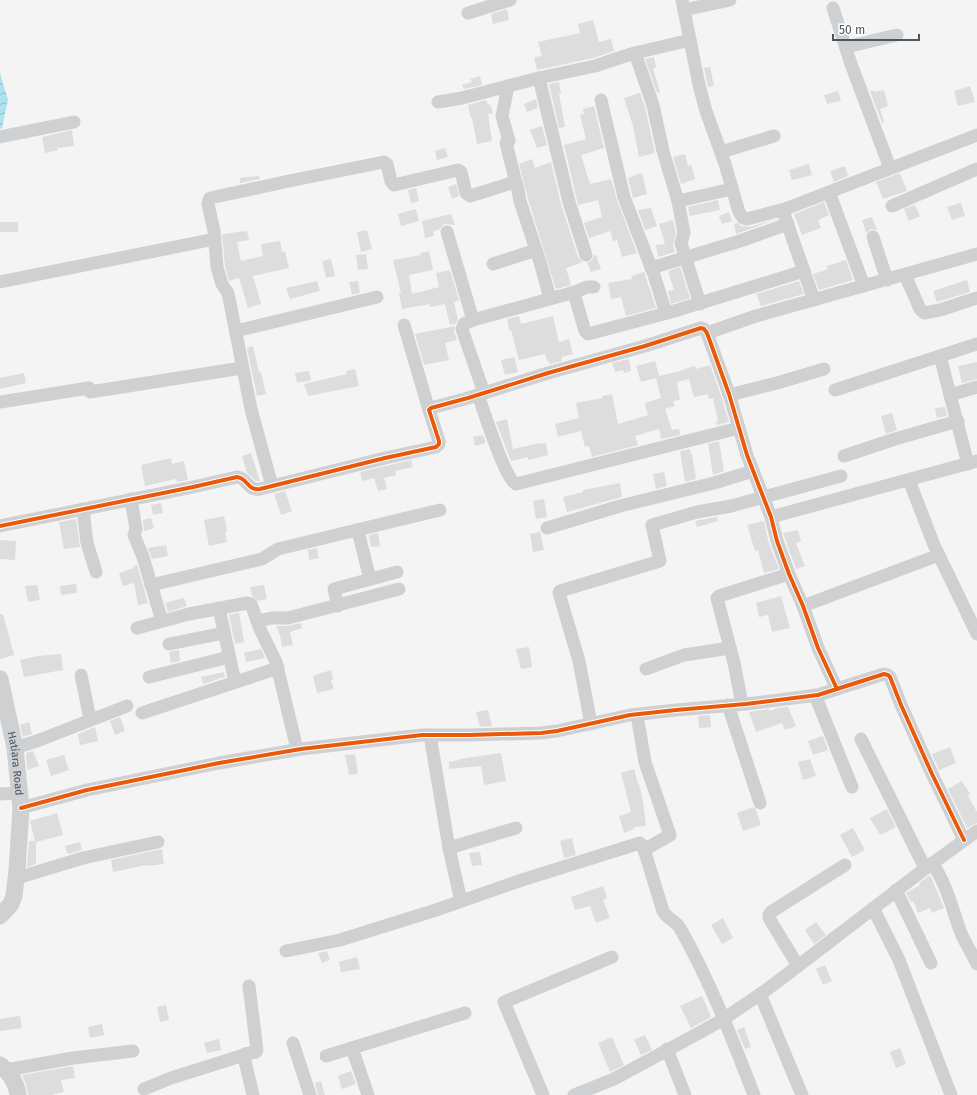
<svg xmlns="http://www.w3.org/2000/svg" width="977" height="1095" font-family="'Fira Sans',sans-serif">
<style>
.water{fill:url(#water-waves)}
.building{fill:#ddddde}
.lines{fill:none;stroke-linecap:round;stroke-linejoin:round}
.minor{stroke:#ced0d2;stroke-width:13}
.tertiary{stroke:#ced0d2;stroke-width:17}
.cycleway-casing{stroke:#fff;stroke-width:6}
.cycleway{stroke:#e8590c;stroke-width:4}
.labels{text-anchor:middle;dominant-baseline:central;stroke-width:3;stroke-linejoin:round;paint-order:stroke}
.street-label{font-size:11px;fill:#4a5661;stroke:#fff}
</style>
<defs>
<pattern id="water-waves" width="16" height="10" patternUnits="userSpaceOnUse"><rect width="16" height="10" fill="#aee2f0"/><path d="M0 5q4-4 8 0t8 0" fill="none" stroke="#90bac6"/></pattern>
</defs>
<rect width="100%" height="100%" fill="#f4f4f4"/>
<polygon class="water" points="0,73 8,100 2,128 0,129"/>
<g class="building">
<polygon points="507,9 509,20 493,24 491,14"/>
<polygon points="593,20 599,42 611,39 614,51 593,58 537,70 534,57 542,56 538,42 580,33 578,24"/>
<polygon points="654,57 656,68 653,68 660,92 657,93 645,59"/>
<polygon points="710,67 714,86 708,87 704,68"/>
<polygon points="480,76 482,85 464,89 462,85 472,82 470,79"/>
<polygon points="559,82 561,94 559,94 565,127 559,128 549,84"/>
<polygon points="970,86 975,102 958,106 954,91"/>
<polygon points="873,90 874,92 884,90 888,106 880,109 884,122 882,123 870,91"/>
<polygon points="838,91 841,101 827,104 824,95"/>
<polygon points="640,93 645,107 655,153 639,157 633,126 624,98"/>
<polygon points="536,99 538,108 527,112 524,104"/>
<polygon points="486,100 488,105 490,104 493,113 488,114 492,141 477,144 472,118 471,119 468,105"/>
<polygon points="594,106 604,148 581,155 590,184 611,179 617,200 637,253 622,257 617,240 613,241 610,231 589,238 584,223 602,217 598,200 578,205 564,145 586,139 580,115 584,114 583,109"/>
<polygon points="542,126 547,145 537,148 530,130"/>
<polygon points="72,130 74,146 57,148 58,150 45,153 42,137"/>
<polygon points="445,148 448,157 437,160 435,151"/>
<polygon points="685,154 688,166 691,165 695,179 681,184 673,157"/>
<polygon points="532,159 535,168 551,162 561,204 578,257 583,262 566,268 571,285 556,289 528,199 519,164"/>
<polygon points="809,164 812,175 792,180 789,170"/>
<polygon points="845,166 848,176 834,182 830,171"/>
<polygon points="642,173 647,194 633,198 628,178"/>
<polygon points="900,173 907,191 883,199 876,182"/>
<polygon points="259,176 260,179 240,183 240,178"/>
<polygon points="456,184 459,196 452,199 448,187"/>
<polygon points="416,188 419,201 411,203 408,190"/>
<polygon points="718,200 720,210 690,216 688,207"/>
<polygon points="824,202 829,215 818,220 821,228 802,235 794,214"/>
<polygon points="961,203 965,216 952,220 947,207"/>
<polygon points="915,205 920,216 909,221 904,209"/>
<polygon points="651,208 657,226 645,230 638,210"/>
<polygon points="416,209 419,221 401,226 398,214"/>
<polygon points="729,212 732,221 722,224 719,216"/>
<polygon points="451,214 455,225 444,224 440,229 433,231 434,236 425,238 422,221"/>
<polygon points="872,217 877,230 871,229 866,233 862,220"/>
<polygon points="777,219 736,234 734,224 738,223 741,226 749,227"/>
<polygon points="673,220 676,233 673,245 675,252 658,257 656,245 665,244 659,224"/>
<rect x="0" y="222" width="18" height="10"/>
<polygon points="367,230 372,249 361,252 357,232"/>
<polygon points="247,231 249,240 237,242 241,261 263,256 261,244 280,241 282,252 285,251 289,268 253,276 261,304 248,308 239,278 229,281 225,266 222,234"/>
<polygon points="429,251 433,270 409,275 412,294 439,287 436,273 450,270 459,300 454,302 458,320 455,324 450,325 445,304 430,307 430,304 402,309 399,293 401,293 393,260 421,255 420,253"/>
<polygon points="366,254 368,269 358,270 356,255"/>
<polygon points="594,255 596,255 601,269 591,272 587,263 592,260"/>
<polygon points="331,259 335,276 326,278 322,261"/>
<polygon points="846,260 853,280 819,290 813,274 828,269 827,266"/>
<polygon points="680,267 690,298 671,304 668,291 674,290 668,271"/>
<polygon points="644,272 656,308 626,316 621,297 611,299 608,283 632,279 631,276"/>
<polygon points="967,280 970,292 937,302 933,291"/>
<polygon points="317,281 320,291 290,299 286,288"/>
<polygon points="358,281 360,293 352,295 349,282"/>
<polygon points="799,281 804,294 761,306 756,294"/>
<polygon points="519,316 521,324 553,316 559,342 569,339 573,354 562,357 562,361 550,364 549,361 547,361 545,354 519,360 511,330 509,330 507,319"/>
<polygon points="455,326 454,332 457,340 445,343 449,360 424,365 415,334"/>
<polygon points="253,346 259,372 261,372 266,394 257,396 247,348"/>
<polygon points="514,357 518,372 505,375 501,360"/>
<polygon points="629,359 631,371 624,373 623,370 615,372 612,363"/>
<polygon points="655,361 659,376 684,370 684,369 695,366 696,369 710,365 721,396 729,422 717,425 716,421 718,421 713,398 709,399 708,394 694,397 689,379 677,382 680,400 673,401 675,406 665,409 672,430 679,429 680,435 661,439 659,429 635,436 638,445 592,457 589,446 585,447 581,431 558,437 555,424 579,418 576,403 602,398 602,396 612,394 618,424 648,415 645,403 661,398 656,378 641,382 636,366"/>
<polygon points="977,362 977,379 962,383 958,366"/>
<polygon points="355,369 359,386 308,396 304,384 347,374 346,371"/>
<polygon points="309,371 311,380 297,383 295,373"/>
<polygon points="24,373 26,383 0,389 0,378"/>
<polygon points="945,407 947,416 937,418 935,408"/>
<polygon points="892,413 897,430 886,434 881,416"/>
<polygon points="507,419 513,449 535,444 546,443 548,455 528,460 528,457 511,461 496,422"/>
<polygon points="483,435 486,443 475,446 473,437"/>
<polygon points="719,441 724,471 713,475 708,444"/>
<polygon points="690,449 691,454 692,454 696,479 685,482 680,451"/>
<polygon points="251,453 260,481 256,481 247,473 242,456"/>
<polygon points="171,458 172,464 184,461 188,480 177,482 176,479 145,486 141,465"/>
<polygon points="411,460 413,467 395,471 396,475 384,478 387,489 378,491 374,478 362,481 360,472"/>
<polygon points="664,472 667,486 656,489 653,474"/>
<polygon points="620,483 622,497 567,512 563,497 583,492 583,490"/>
<polygon points="285,491 292,511 281,515 274,494"/>
<polygon points="544,499 547,517 536,519 533,501"/>
<polygon points="161,503 163,513 153,515 151,505"/>
<polygon points="224,516 227,531 225,532 227,542 209,546 204,520"/>
<polygon points="717,517 718,521 697,527 695,521"/>
<polygon points="151,518 154,528 144,531 143,520"/>
<polygon points="76,519 80,547 64,549 59,522"/>
<polygon points="764,521 769,544 779,569 764,573 758,550 755,551 747,525"/>
<polygon points="798,530 801,541 796,543 805,566 796,569 783,533"/>
<polygon points="540,532 544,550 533,552 530,534"/>
<polygon points="378,533 380,546 371,547 369,535"/>
<polygon points="0,540 16,541 15,560 0,559"/>
<polygon points="166,545 168,556 152,559 148,548"/>
<polygon points="317,548 319,558 309,560 308,550"/>
<polygon points="137,565 148,603 138,605 134,583 123,586 119,573 134,568 133,566"/>
<polygon points="76,584 77,593 61,595 60,586"/>
<polygon points="37,585 40,600 28,602 25,586"/>
<polygon points="264,585 267,599 258,601 252,596 250,587"/>
<polygon points="781,596 790,628 772,632 768,615 759,617 756,603"/>
<polygon points="184,598 187,606 168,612 165,603"/>
<polygon points="239,613 244,642 235,644 229,615"/>
<polygon points="0,614 3,614 14,655 0,659"/>
<polygon points="301,623 302,628 290,632 293,645 282,647 280,635 276,626 288,626"/>
<polygon points="529,647 532,667 521,669 516,649"/>
<polygon points="261,649 265,658 246,662 244,653"/>
<polygon points="179,650 180,661 171,663 169,652"/>
<polygon points="61,654 63,670 24,677 20,660 38,656"/>
<polygon points="331,670 333,680 331,680 334,689 317,693 313,676"/>
<polygon points="224,672 225,677 203,684 201,677"/>
<polygon points="788,707 796,726 785,730 782,723 756,732 749,712 769,709 770,711 777,708"/>
<polygon points="488,710 492,726 480,727 476,712"/>
<polygon points="710,715 711,727 699,728 698,716"/>
<polygon points="120,717 125,731 115,735 110,721"/>
<polygon points="29,722 32,734 23,737 20,725"/>
<polygon points="95,727 98,741 80,745 78,734"/>
<polygon points="823,736 828,750 813,755 808,741"/>
<polygon points="950,747 956,763 939,770 932,754"/>
<polygon points="33,751 39,766 27,770 26,753"/>
<polygon points="501,753 506,781 484,785 481,766 449,769 449,762 459,760 459,759"/>
<polygon points="355,754 358,774 349,775 345,755"/>
<polygon points="64,755 69,770 51,776 46,760"/>
<polygon points="810,759 816,776 803,780 798,762"/>
<polygon points="634,769 638,784 639,784 643,802 646,826 634,827 634,829 624,833 619,816 631,812 621,773"/>
<polygon points="962,781 970,794 968,796 977,812 977,823 967,828 948,789"/>
<polygon points="754,807 756,810 761,825 743,831 737,813"/>
<polygon points="887,809 896,827 880,835 870,818"/>
<polygon points="57,813 63,835 36,842 36,864 27,867 29,841 35,841 30,821"/>
<polygon points="853,828 865,850 852,857 840,835"/>
<polygon points="572,838 576,855 564,858 560,841"/>
<polygon points="80,842 82,850 68,854 65,846"/>
<polygon points="162,849 164,864 147,866 146,865 113,872 111,860"/>
<polygon points="480,852 482,865 472,866 469,853"/>
<polygon points="930,875 944,908 932,913 930,908 918,913 913,901 911,902 906,893 920,885 919,883"/>
<polygon points="603,886 607,898 603,900 610,918 596,923 590,906 575,910 571,897"/>
<polygon points="723,918 733,938 722,944 711,925"/>
<polygon points="816,922 826,935 814,944 805,930"/>
<polygon points="327,951 330,960 322,963 318,953"/>
<polygon points="357,957 360,969 341,972 339,962"/>
<polygon points="825,965 832,981 823,985 816,969"/>
<polygon points="702,996 711,1017 691,1028 680,1006"/>
<polygon points="166,1005 169,1020 160,1022 157,1007"/>
<polygon points="20,1016 22,1028 0,1031 0,1019"/>
<polygon points="102,1024 104,1035 90,1038 88,1027"/>
<polygon points="744,1027 751,1047 745,1049 737,1030"/>
<polygon points="645,1035 652,1050 641,1055 634,1040"/>
<polygon points="612,1037 624,1065 610,1072 598,1043"/>
<polygon points="219,1039 221,1050 207,1053 204,1043"/>
<polygon points="900,1048 906,1064 896,1068 890,1052"/>
<polygon points="73,1066 75,1078 61,1080 64,1092 51,1095 28,1095 26,1084 22,1075"/>
<polygon points="351,1071 356,1084 342,1089 338,1076"/>
<polygon points="321,1081 325,1095 318,1095 315,1083"/>
</g>
<g class="lines">
<g class="minor">
<polyline points="682,0 699,85 706,111 725,164 739,212 743,218 747,219 785,209 977,135"/>
<polyline points="833,8 851,64 890,168"/>
<polyline points="684,10 730,0"/>
<polyline points="468,13 510,0"/>
<polyline points="846,47 897,35"/>
<polyline points="635,53 653,105 663,151 678,201 684,233 681,243 700,304"/>
<polyline points="539,78 569,202 586,255"/>
<polyline points="508,86 502,116 509,141"/>
<polyline points="601,100 624,197 654,275 666,313"/>
<polyline points="438,102 462,98 539,78 595,66 631,54 690,40"/>
<polyline points="0,137 74,122"/>
<polyline points="506,143 516,183"/>
<polyline points="721,152 774,136"/>
<polyline points="829,192 864,286"/>
<polyline points="678,201 732,189"/>
<polyline points="892,206 977,169"/>
<polyline points="785,217 814,300"/>
<polyline points="447,232 473,320"/>
<polyline points="873,237 887,280"/>
<polyline points="493,264 536,250"/>
<polyline points="651,268 740,241 788,224"/>
<polyline points="905,275 920,309 924,313 940,310 977,298"/>
<polyline points="0,282 215,239"/>
<polyline points="575,292 587,287 594,287"/>
<polyline points="404,325 429,410"/>
<polyline points="236,331 377,297"/>
<polyline points="707,333 756,316 977,254"/>
<polyline points="940,356 968,464"/>
<polyline points="835,390 977,344"/>
<polyline points="90,392 242,368"/>
<polyline points="484,393 462,329 464,324 473,320 575,292 575,297 585,331 588,334 671,312 804,271"/>
<path d="M478,395c6,16 27,84 38,89l223,-56"/>
<polyline points="729,395 777,383 824,369"/>
<polyline points="950,395 977,387"/>
<polyline points="0,402 89,388"/>
<polyline points="844,456 895,439 958,421"/>
<polyline points="909,480 934,545 977,634"/>
<polyline points="272,486 251,409 228,293 222,284 217,267 214,231 208,204 209,200 210,198 289,181 384,162 387,164 391,181 394,185 458,170 461,172 466,193 470,196 515,182 517,185 520,201 540,262 550,298"/>
<polyline points="131,499 136,529 134,535 143,557 162,621"/>
<polyline points="83,509 87,543 96,572"/>
<polyline points="771,517 977,461"/>
<path d="M0,526l193,-39 44,-10c11,1 10,14 23,12l125,-31 51,-11 3,-3v-3l-10,-31 2,-2 37,-10 80,-25 97,-27 56,-18 3,1 3,4 22,61 18,61 24,62 6,24 12,33 14,32 15,42 19,41"/>
<polyline points="547,528 620,506 714,483 753,471"/>
<polyline points="358,531 370,579"/>
<polyline points="151,585 262,559 278,549 440,510"/>
<polyline points="338,606 334,589 397,572"/>
<polyline points="803,606 939,555"/>
<polyline points="219,608 235,682"/>
<polyline points="257,621 272,618 288,618 399,589"/>
<polyline points="137,628 189,614 247,603 251,604 260,629 276,662 297,749"/>
<polyline points="169,644 224,633"/>
<polyline points="646,669 684,655 730,648"/>
<polyline points="81,675 90,719"/>
<polyline points="149,677 229,657"/>
<polyline points="815,695 852,787"/>
<polyline points="742,704 734,663 717,598 719,596 789,574"/>
<polyline points="728,705 760,803"/>
<polyline points="142,713 278,668"/>
<polyline points="637,715 645,762 670,835 644,850"/>
<polyline points="591,724 579,661 559,593 560,591 660,561 652,525 697,512 731,506 841,476"/>
<polyline points="430,735 449,848 461,901"/>
<polyline points="861,739 925,868"/>
<polyline points="15,748 37,741 127,706"/>
<polyline points="0,794 20,793"/>
<polyline points="21,808 87,790 219,763 301,749 422,735 469,735 541,733 557,731 630,715 676,710 746,704 818,695 884,674 888,675 890,677 901,705 932,774 964,840"/>
<polyline points="449,848 516,828"/>
<path d="M932,863c15,21 20,46 29,70 4,10 11,20 16,31"/>
<polyline points="17,878 83,858 158,842"/>
<polyline points="896,890 931,963"/>
<polyline points="873,908 899,960 951,1095"/>
<path d="M286,951l54,-11 96,-30 86,-30 118,-37 3,3 20,65c4,8 13,10 17,17 30,53 52,110 74,167"/>
<polyline points="798,966 769,918 769,915 771,912 845,865"/>
<polyline points="249,986 257,1050 256,1052 245,1054 244,1057 253,1095"/>
<polyline points="760,994 802,1095"/>
<polyline points="293,1043 310,1095"/>
<polyline points="667,1049 685,1095"/>
<polyline points="326,1056 352,1048"/>
<polyline points="6,1070 73,1058 133,1051"/>
<polyline points="144,1089 171,1078 244,1055"/>
<polyline points="368,1095 352,1048 465,1013"/>
<polyline points="543,1095 504,1002 612,957"/>
<polyline points="574,1095 614,1079 699,1033 722,1020 765,991 798,966 922,871 977,831"/>
</g>
<g class="tertiary">
<path id="s1" d="M0,679l15,69 6,60 -4,62 -3,26 -3,8 -11,12"/>
<path d="M0,1065c9,6 17,19 18,30"/>
</g>
<defs>
<g id="cycleway">
<path d="M0,526l193,-39 44,-10c11,1 10,14 23,12l125,-31 51,-11 3,-3v-3l-10,-31 2,-2 37,-10 80,-25 97,-27 56,-18 3,1 3,4 22,61 18,61 24,62 6,24 12,33 14,32 15,42 19,41"/>
<polyline points="21,808 87,790 219,763 301,749 422,735 469,735 541,733 557,731 630,715 676,710 746,704 818,695 884,674 888,675 890,677 901,705 932,774 964,840"/>
</g>
</defs>
<use href="#cycleway" class="cycleway-casing"/>
<use href="#cycleway" class="cycleway"/>
</g>
<g class="labels">
<g class="street-label">
<text stroke="none"><textPath href="#s1" startOffset="86">Hatiara Road</textPath></text>
</g>
</g>
<path d="M833 34v6h86v-6" fill="none" stroke="#4a5661" stroke-width="2"/>
<text x="839" y="34" font-size="12" fill="#4a5661" stroke="#ffffff" stroke-width="3" paint-order="stroke">50 m</text>
</svg>
